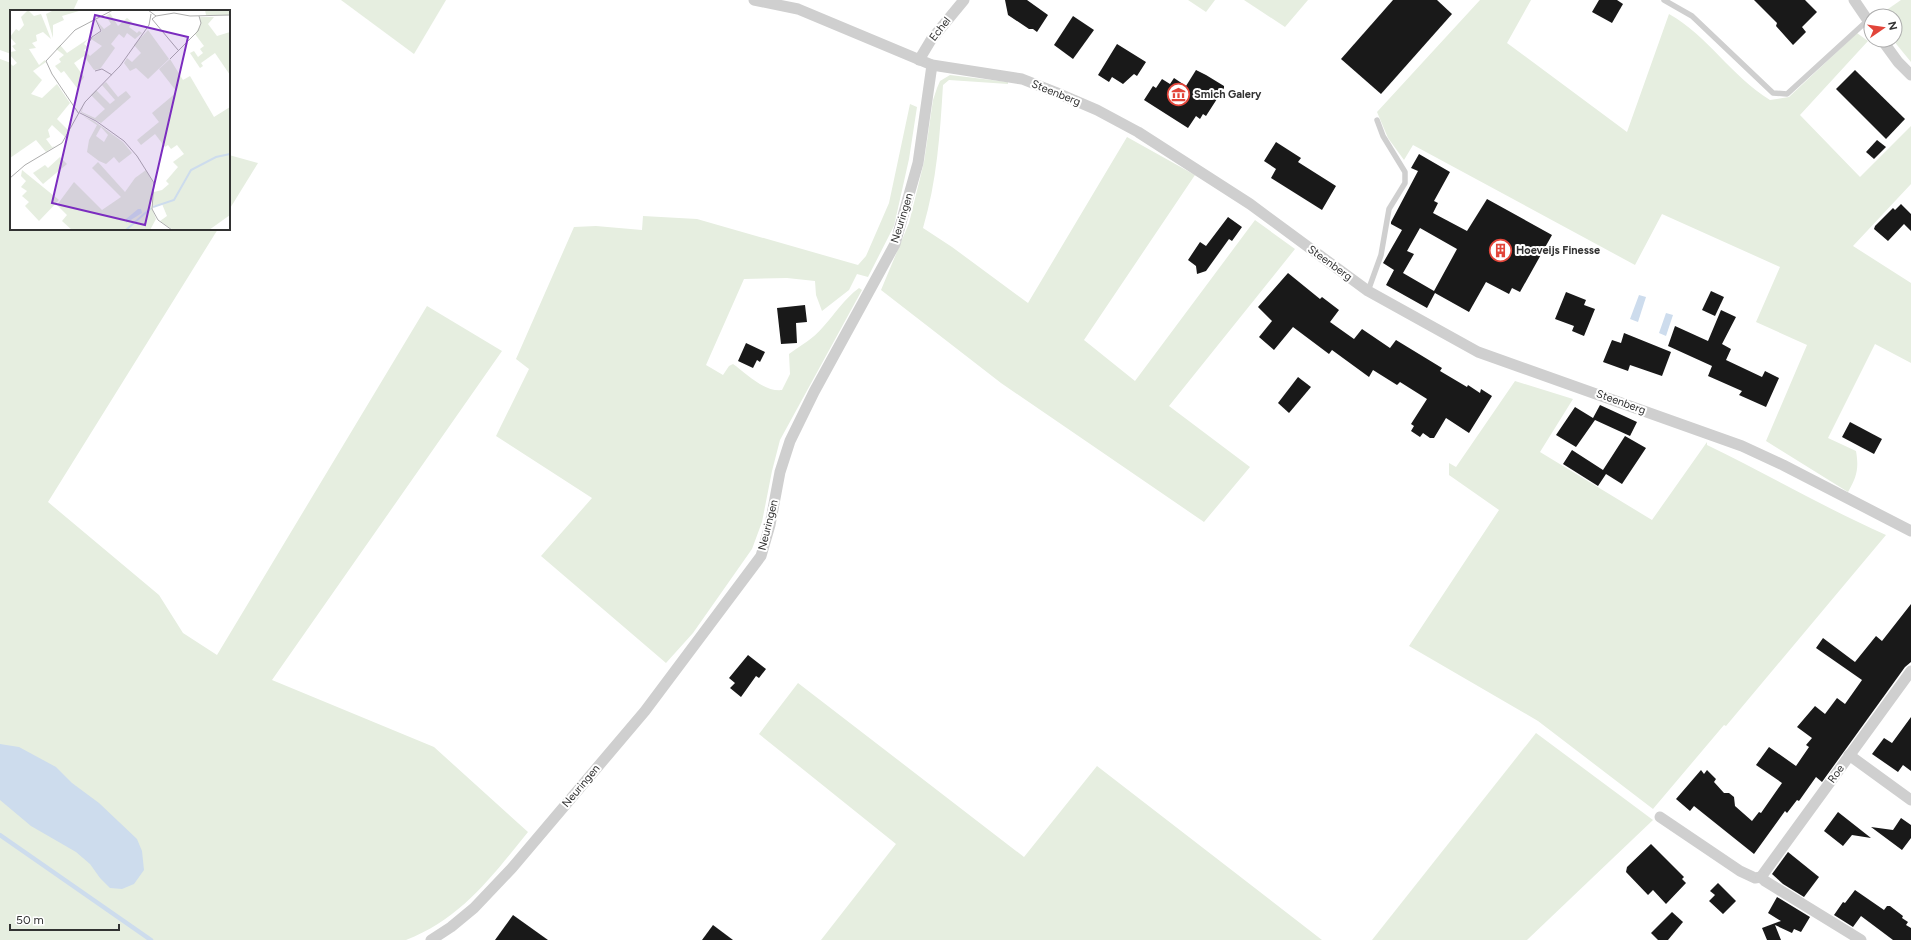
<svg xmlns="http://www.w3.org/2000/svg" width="1911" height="940" font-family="Figtree,sans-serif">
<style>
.green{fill:#e6eee0}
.water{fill:#cddced}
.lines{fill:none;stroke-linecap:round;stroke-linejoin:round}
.stream{stroke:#cddced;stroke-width:4.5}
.building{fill:#191919;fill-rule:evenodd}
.service{stroke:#cfcfcf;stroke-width:5.5}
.minor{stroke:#cfcfcf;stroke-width:11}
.labels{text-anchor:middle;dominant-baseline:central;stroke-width:4;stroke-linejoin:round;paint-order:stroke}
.street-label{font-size:11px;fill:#323232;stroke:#fff}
.poi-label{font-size:11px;font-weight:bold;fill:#323232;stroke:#fff;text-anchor:start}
.inset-river{fill:none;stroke:#cddced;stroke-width:2}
.inset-road{fill:none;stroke:#adadad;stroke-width:1}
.view{fill:#7b2cbf;fill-opacity:0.15;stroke:#7b2cbf;stroke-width:2}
.inset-edge{fill:none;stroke:#323232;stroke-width:2}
</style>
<rect width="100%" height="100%" fill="#fff"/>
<g class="green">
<polygon points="0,0 78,0 73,11 11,11 11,54 0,50"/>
<polygon points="341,0 446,0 414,54"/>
<polygon points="1188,0 1215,0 1206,12"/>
<polygon points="1244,0 1308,0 1285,27"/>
<path d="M1480,0h51l-24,43 120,89 42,-118c39,22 62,62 101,86l19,-3 68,-64 11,8 -68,74 60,62 51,-51v58l-58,62 58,37v80l-36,-19 -47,94 28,13c3,17 1,26 -8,41l-82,-51 41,-96 -51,-23 24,-55 -118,-53 -27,51 -222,-120 -9,15 -16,-22 -11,-26z"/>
<polygon points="1901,0 1911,0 1911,62 1893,40 1895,40 1895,16 1878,16"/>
<path d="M0,59l11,4v166h207l-170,273 111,93 24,38 34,22 210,-349 75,45 -230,329 162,67 94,85c-36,44 -66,86 -122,108h-406z"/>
<path d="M950,75l58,7v2l-59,-4 -6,5c-3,49 -6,96 -20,143l29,19 76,56 99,-166 68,38 -111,165 51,41 120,-161 40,29 -126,157 81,61 -46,55 -203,-139 -120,-93 28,-67 15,-61 9,-62 4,-12 3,-7z"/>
<path d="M910,104l7,3 -8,52 -15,67 -26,51 -11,-3 -8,16 -27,21 -6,-16 -1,-14 -28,-3 -43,1 -38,86 17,10 6,-9 4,-2c14,10 31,28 49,26l8,-16 -1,-20c11,-8 24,-15 34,-27 12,-13 21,-28 36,-39l3,2 -82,150 -8,31 -10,51 -10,27 -59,84 -27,30 -125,-107 51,-58 -96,-62 33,-67 -13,-10 58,-132 22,-1 46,4 1,-14 54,3 161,46 8,-9 23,-53z"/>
<polygon points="229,155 258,163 229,210"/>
<path d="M1515,381l58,18 -33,53 112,68 55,-78v3c60,29 118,63 179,90l-160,191 -2,-1 -71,84 -115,-88 -129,-75 90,-136 -50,-35v-12l7,4z"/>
<polygon points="798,683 1024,857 1097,766 1322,940 821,940 896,844 759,734"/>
<polygon points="1536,733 1653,820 1527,940 1372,940"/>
</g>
<g class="water">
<polygon points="1639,295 1646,297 1638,322 1630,319"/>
<polygon points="1666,313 1673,315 1666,336 1659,333"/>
<polygon points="0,744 19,747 56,767 72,783 99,803 137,839 142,851 144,870 134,884 122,889 110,888 100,878 90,864 76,852 31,826 0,800"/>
</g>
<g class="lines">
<polyline class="stream" points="0,835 151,940"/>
</g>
<g class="building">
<polygon points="1005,0 1027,0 1048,15 1037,32 1033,29 1029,29 1008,15"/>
<polygon points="1393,0 1437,0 1452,14 1381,94 1341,59"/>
<polygon points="1599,0 1617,0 1623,4 1612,23 1592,12"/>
<polygon points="1754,0 1805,0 1817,12 1802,27 1806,32 1793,45 1776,26 1777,23"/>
<polygon points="1073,16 1094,30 1073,59 1054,45"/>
<polygon points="1117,44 1146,62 1137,76 1134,74 1123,84 1112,77 1109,82 1098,75"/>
<polygon points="1196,70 1206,75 1224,86 1224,88 1206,116 1203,114 1200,119 1196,116 1188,128 1144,100 1153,86 1156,88 1162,79 1170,84 1174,78 1186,86"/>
<polygon points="1855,70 1905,119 1886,139 1836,89"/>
<polygon points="1877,140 1886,147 1874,159 1866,152"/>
<polygon points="1276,142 1301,158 1298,162 1336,186 1322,210 1271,178 1276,169 1264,161"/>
<path d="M1419,154l31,18 -16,29 4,2 -5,10 34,18 20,-32 65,36 -32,57 -8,-4 -3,6 -23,-12 -17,30 -34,-19 -8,15 -41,-23 8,-15 -11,-7 19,-33 -11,-6v-2l27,-51 -7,-3zM1420,228l37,21 -23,42 -31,-18 11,-19 -7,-3z"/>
<polygon points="1901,204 1911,214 1911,231 1904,224 1888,241 1874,229 1875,226 1893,208 1895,210"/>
<polygon points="1228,217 1242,227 1232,241 1229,239 1206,271 1197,274 1196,266 1188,260 1200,242 1206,246"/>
<polygon points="1288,273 1320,299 1322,297 1339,310 1330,322 1354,339 1362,329 1390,348 1396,340 1442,368 1440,371 1467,387 1468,385 1480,393 1481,389 1492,396 1469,433 1446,418 1434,438 1430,438 1423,433 1420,437 1411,431 1414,426 1411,424 1427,399 1400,382 1397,385 1373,370 1369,377 1332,350 1329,354 1293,327 1274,350 1259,337 1272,321 1258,307"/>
<polygon points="1711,291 1724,297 1715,316 1702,310"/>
<polygon points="1566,292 1586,300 1584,305 1595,309 1584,336 1572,331 1574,326 1555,319"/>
<polygon points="805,305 807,322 796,323 797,343 781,344 777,308"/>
<polygon points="1721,310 1736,317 1722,344 1731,349 1726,360 1762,377 1765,371 1779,378 1766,407 1739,395 1742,391 1708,376 1712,366 1668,346 1675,326 1708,341"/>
<polygon points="1624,333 1671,352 1662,376 1630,365 1628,371 1603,362 1612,340 1621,343"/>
<polygon points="746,343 765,352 760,362 757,360 753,368 738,361"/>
<polygon points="1298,377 1311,387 1289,413 1278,403"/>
<polygon points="1600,405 1637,422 1630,436 1595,420 1576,447 1556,435 1575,407 1593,418"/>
<polygon points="1850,422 1882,439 1874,454 1842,437"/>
<polygon points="1625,436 1646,448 1622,484 1606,474 1598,486 1563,464 1572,450 1603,470"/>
<polygon points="1911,604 1911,662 1905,667 1822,782 1816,777 1799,801 1797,800 1787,813 1785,811 1754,854 1694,806 1690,811 1676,799 1701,770 1704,774 1707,770 1716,779 1714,782 1724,793 1729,793 1734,797 1735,806 1752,821 1759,812 1761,813 1782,783 1756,765 1769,747 1796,766 1809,747 1806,745 1812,738 1797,727 1815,706 1825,714 1837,698 1845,704 1862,680 1816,648 1823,638 1855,662 1876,636 1882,641"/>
<polygon points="748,655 766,669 759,678 756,676 741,697 730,688 735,683 729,678"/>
<polygon points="1911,717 1911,771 1903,765 1898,772 1872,754 1884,738 1892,743"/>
<polygon points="1838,812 1871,838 1852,835 1843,846 1824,831"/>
<polygon points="1901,818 1911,825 1911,838 1902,850 1871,827 1893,830"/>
<polygon points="1651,844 1684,877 1682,879 1686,883 1666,904 1653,890 1648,895 1626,872 1627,867"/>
<polygon points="1788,852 1819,877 1804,897 1783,884 1772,874"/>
<polygon points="1718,883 1736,901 1723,914 1709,901 1715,895 1710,891"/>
<polygon points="1855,890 1884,910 1887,906 1890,906 1903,916 1902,918 1908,922 1906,925 1911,928 1911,940 1893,940 1861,916 1853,927 1834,915 1843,902 1845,903"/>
<polygon points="1777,897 1810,917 1801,932 1794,929 1792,933 1775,925 1781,940 1767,940 1762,928 1781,921 1768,913"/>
<polygon points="1672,912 1683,922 1668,940 1658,940 1651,933"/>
<polygon points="513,915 548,940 495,940"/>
<polygon points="713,925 733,940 702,940"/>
</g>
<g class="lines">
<g class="service">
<polyline points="1664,0 1692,16 1773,93 1787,94 1868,20"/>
<polyline points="1368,291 1381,255 1389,209 1405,183 1405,172 1383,136 1377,120"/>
</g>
<g class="minor">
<polyline points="754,0 798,9 932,65 1022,79 1055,92 1097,110 1138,132 1250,204 1368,291 1478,352 1742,446 1783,465 1911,531"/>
<polyline points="1854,0 1871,25"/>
<polyline points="1882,40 1898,62 1911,75"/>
<polyline points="919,60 931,40 964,0"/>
<polyline points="1849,755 1911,800"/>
<polyline points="1660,817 1740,871 1755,878 1761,877"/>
<polyline points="1761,877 1911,671"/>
<polyline points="1761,877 1765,881 1861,940"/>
<polyline points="431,940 451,927 474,908 512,868 645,711 761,556 770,525 780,472 790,441 814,392 895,244 918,163 932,65"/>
</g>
</g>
<defs>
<symbol id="museum-ring" viewBox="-11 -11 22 22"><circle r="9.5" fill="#fff" stroke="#e2453a" stroke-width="1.5"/><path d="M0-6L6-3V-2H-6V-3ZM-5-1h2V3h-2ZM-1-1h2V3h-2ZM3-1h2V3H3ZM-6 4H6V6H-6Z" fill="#e2453a"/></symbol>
<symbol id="building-ring" viewBox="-11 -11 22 22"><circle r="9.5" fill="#fff" stroke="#e2453a" stroke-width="1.5"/><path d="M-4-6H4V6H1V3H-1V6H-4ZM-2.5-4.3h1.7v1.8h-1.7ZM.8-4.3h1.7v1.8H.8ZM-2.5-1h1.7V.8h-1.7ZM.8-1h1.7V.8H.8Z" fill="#e2453a"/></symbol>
</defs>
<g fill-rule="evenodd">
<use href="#museum-ring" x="1166" y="82" width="25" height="25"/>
<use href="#building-ring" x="1488" y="238" width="25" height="25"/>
</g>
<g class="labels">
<g class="street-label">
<text transform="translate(940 29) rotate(-52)">Echel</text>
<text transform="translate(1056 93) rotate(22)">Steenberg</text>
<text transform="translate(902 218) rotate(-73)">Neuringen</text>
<text transform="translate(1330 263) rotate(36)">Steenberg</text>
<text transform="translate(1621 402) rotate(20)">Steenberg</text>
<text transform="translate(768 525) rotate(-76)">Neuringen</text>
<text transform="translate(1836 774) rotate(-54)">Roe</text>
<text transform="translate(581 786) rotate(-50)">Neuringen</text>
</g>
<g class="poi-label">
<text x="1194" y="94">Smich Galery</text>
<text x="1516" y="250">Hoeveijs Finesse</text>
</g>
</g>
<g transform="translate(10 10)">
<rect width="220" height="220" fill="#fff"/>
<path d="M18,0l6,6 7,-2 10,25 -8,-7 -7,3 1,6 -5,2 4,5 -7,1 10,16 6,-5 1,2 -13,9 9,9 -11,14 11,4 15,-14 13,19 -13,16 11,11 -3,7 -13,-12 -4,5 2,7 -4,2 6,8 3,-1 -9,6 -10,-12 -26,18v-95l3,3 4,-3 -7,-8v-3l6,-1 -4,-5 4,-2 -6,-7 6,-8 3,2 5,-6 -3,-8zM44,0l25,1 -17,5 2,4 -11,5v13l-7,-24zM195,0h25v5h-24zM100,3l8,13 9,-8 5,4 -3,5 8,6 2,-2 3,2 -7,6 -8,-6 -3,5 -5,-4 -8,10 4,4 -15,21 -6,1 -10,-14 -10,7 10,14 -7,11 -13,-17 -3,2 -6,-7 6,-4 -2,-3 5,-4 -8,-6 4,-4 7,8 21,-14 -4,5 4,3 -4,3 6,6 12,-10 -11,-7 11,-8 -5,-10 7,8 7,-5 -5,-8zM190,7h14l-6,7 9,12 13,-4v43l-15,-22 -14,10 2,3 -3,2 -10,-15 4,-2 4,6 5,-4 -3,-4 4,-3 -9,-12 6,-10zM138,20l21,29 -21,20 -12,-11 -6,3 -6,-8 3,-5 5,4 9,-9 -7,-8zM160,49l13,21 7,-4 24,41 16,-10v108l-21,15h-36l-13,-9 7,-5 -5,-12 -10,2 2,-14 8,-2 7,-6 -3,-3 12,-14 -5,-5 11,-8 -7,-9 -6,4 -3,-4 -3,2 -10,-13 -14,11 -4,-5 22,-18 -7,-9 25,-21 -18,-23zM96,72l12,15 8,-6 5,6 -30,26 -19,-10 -1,-1 2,-6 -1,6 13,6 10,-9 -14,-14 5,-5 14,14 5,-4 -13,-15zM73,106l11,5 29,21 9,11 -13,10 -5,-6 -8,7 -7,-3 -12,-9 2,-12 8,-15zM91,117l7,8 -4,7 -8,-6zM50,147l7,7 -24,20 -10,-11 12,-8 3,3zM88,152l27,30 10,-14 11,-8 7,13 -3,20 6,16 -6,11h-78l-10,-9 5,-6 -10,-10 17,-23 28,28 19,-13 -29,-29zM12,160l37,30 -20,21 -14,-15 4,-4 -7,-6 5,-5 -6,-4 5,-6 -5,-5z" fill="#e6eee0" fill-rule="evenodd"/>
<path d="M128,199h3l1,4 -16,10v-4z" fill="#cddced"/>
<path class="inset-river" d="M143,197l21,-7 17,-30 25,-13 14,-3M116,220l25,-22"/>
<path class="inset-road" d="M138,0l8,6 18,-3 16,3 40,-1M146,6l-4,3 26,31M78,34l4,-7 9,-6 -5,-11M160,49l28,-28 3,-8 -2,-7M85,61l7,-2 10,6M70,103l16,8 28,20 13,15 17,27 -2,26 6,11 14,10M69,104l-27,-40 -6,-13 29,-31 38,-20M0,168l15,-13 37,-22 23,-41 35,-36 29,-41 2,-11"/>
<path class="view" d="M85,5l93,22 -43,188 -93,-22z"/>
<rect width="220" height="220" class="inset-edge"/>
</g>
<g transform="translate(1883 28) rotate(77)"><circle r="19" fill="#ffffff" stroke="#adadad"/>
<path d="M0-3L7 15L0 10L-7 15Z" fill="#e2453a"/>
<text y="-6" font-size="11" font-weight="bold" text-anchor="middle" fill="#323232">N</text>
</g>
<path d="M10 924v6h109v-6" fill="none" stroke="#323232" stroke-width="2"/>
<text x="16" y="924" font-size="12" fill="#323232" stroke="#ffffff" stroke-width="3" paint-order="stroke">50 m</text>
</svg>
